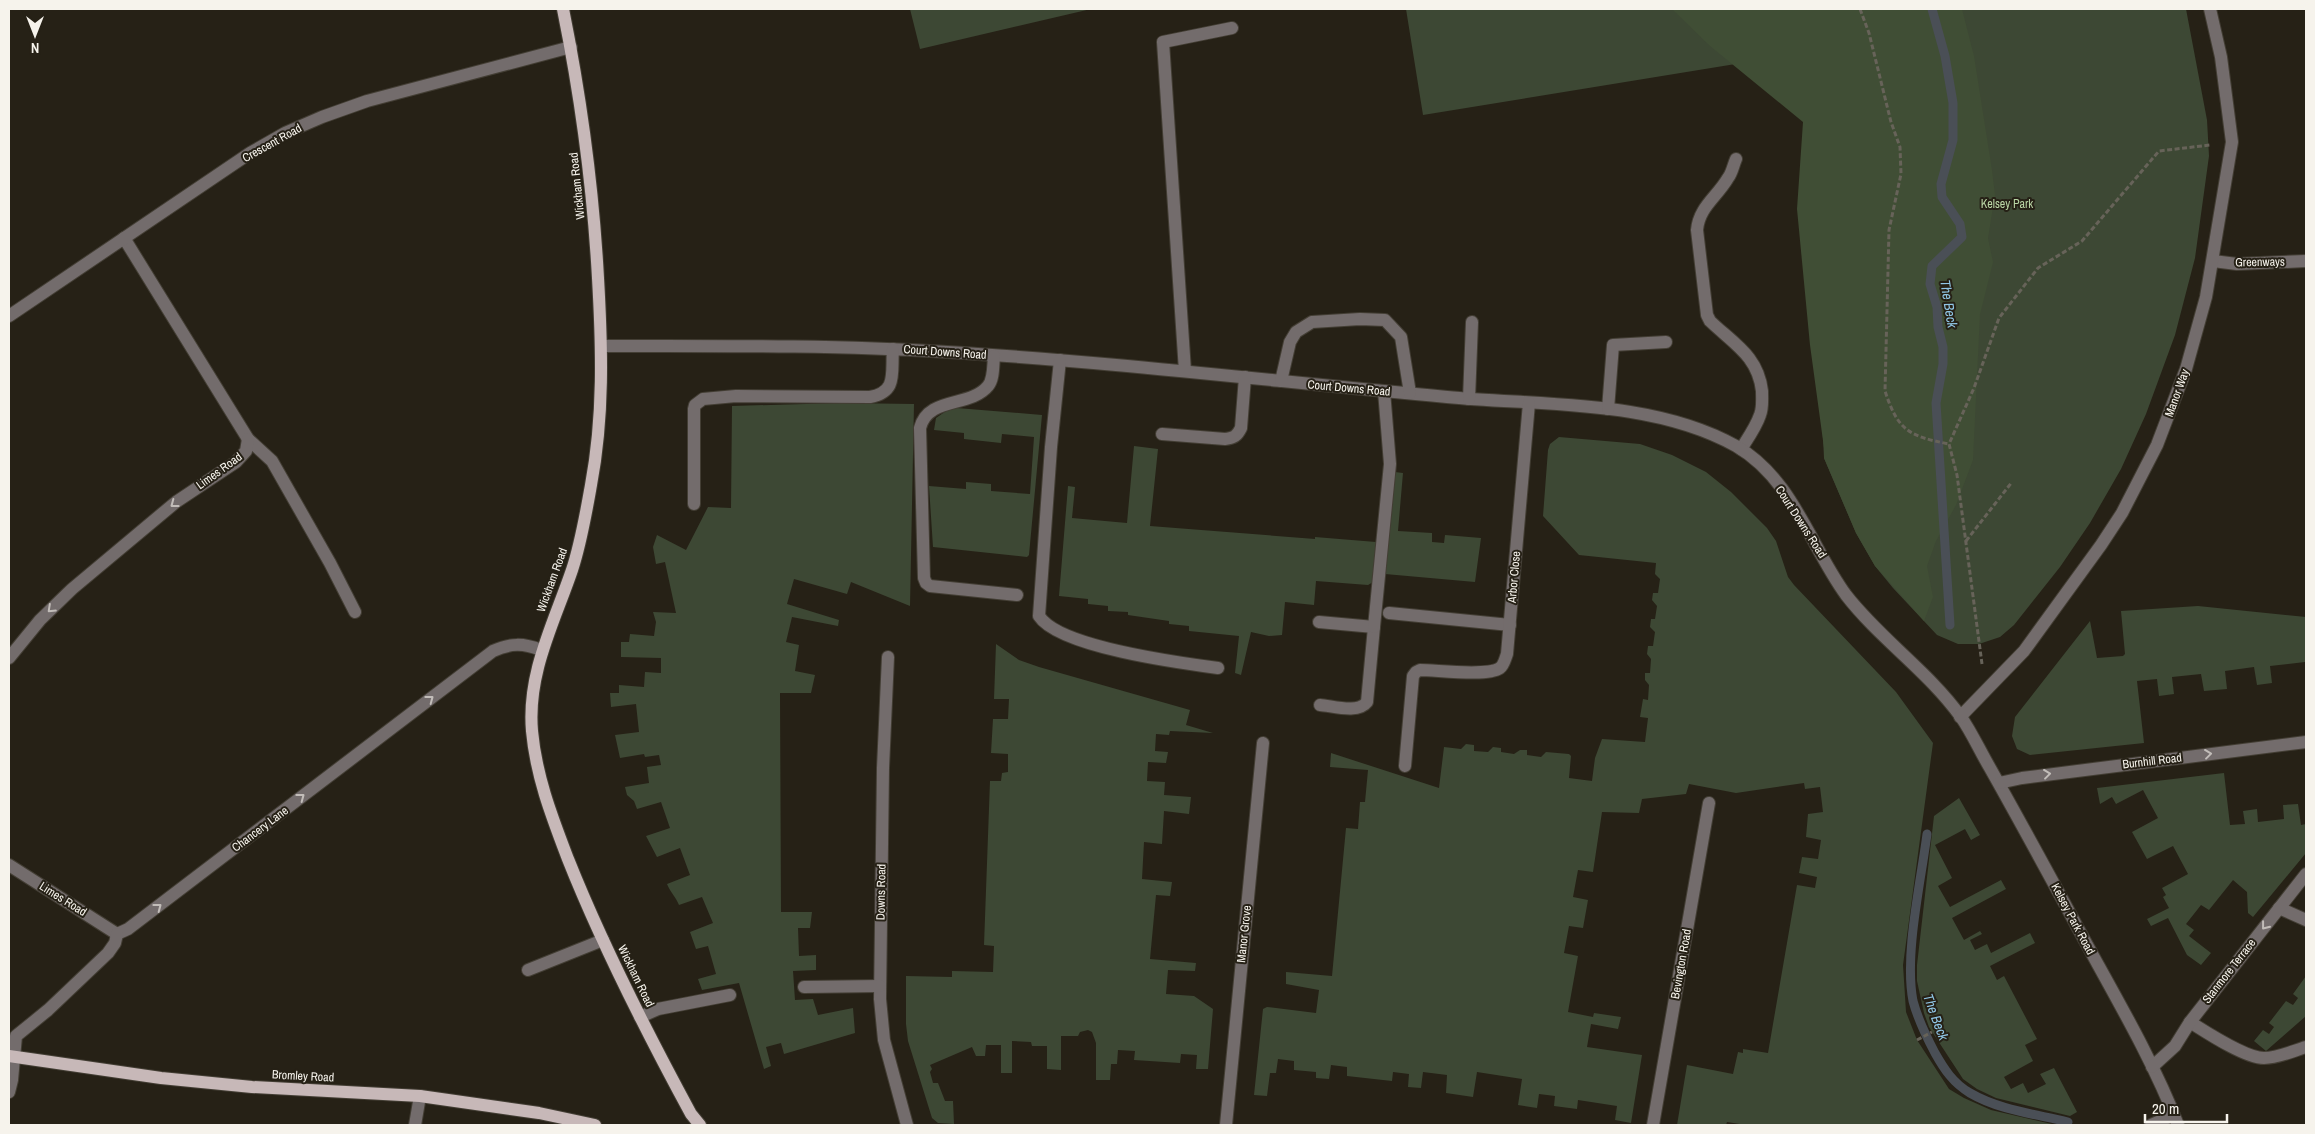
<svg xmlns="http://www.w3.org/2000/svg" width="2315" height="1134" font-family="'Archivo Narrow',sans-serif">
<style>
.green{fill:#3d4834}
.forest{fill:#404e35}
.lines{fill:none;stroke-linecap:round;stroke-linejoin:round}
.stream{stroke:#4a4f56;stroke-width:9}
.minor-casing{stroke:#433e34;stroke-width:14}
.major-casing{stroke:#433e34;stroke-width:14}
.path{stroke:#676359;stroke-width:3;stroke-dasharray:5 2.5;stroke-linecap:butt}
.minor{stroke:#736c6c;stroke-width:12}
.major{stroke:#c7b8b8;stroke-width:12}
.oneway{stroke:#c2bdb9}
.labels{text-anchor:middle;dominant-baseline:central;stroke-width:4;stroke-linejoin:round;paint-order:stroke}
.street-label{font-size:12px;fill:#f6f3ec;stroke:#262116}
.park-label{font-size:12px;fill:#bad6a5;stroke:#262116}
.water-label{font-size:14px;font-style:italic;fill:#90c6e6;stroke:#262116}
</style>
<rect width="100%" height="100%" fill="#262116"/>
<g class="green">
<polygon points="910,9 1091,9 920,49"/>
<polygon points="1406,9 2186,9 2207,120 2209,156 2195,258 2175,335 2146,414 2121,469 2090,523 2060,567 2014,625 2000,637 1979,644 1958,644 1937,635 1893,588 1875,566 1856,533 1824,458 1803,53 1423,115"/>
<path d="M841,403l73,1 -4,202 -59,-24 -4,12 -53,-15 -7,25 52,16 -1,6 -46,-9 -6,25 13,3 -4,26 20,4 -4,18h-31l1,219h31l-2,16h-12l1,28 17,-1v15l-23,1 2,29 18,-1 5,16 35,-7 2,25 -71,21 -3,-11 -15,4 5,19 -7,3 -25,-86 -37,7 -4,-11 18,-5 -8,-28 -12,3 -6,-17 23,-9 -11,-26 -23,8c-3,-8 -9,-13 -12,-21l23,-9 -10,-27 -23,9 -11,-21 24,-8 -9,-26 -24,7 -3,-8 -7,-6 -2,-8 24,-4 -2,-16 14,-2 -2,-10 -14,2 -1,-3 -24,4 -5,-23 24,-3 -3,-28 -25,3 -1,-14h9v-8l25,2 1,-15 16,1v-15l-40,-1v-15h8l1,-8 24,2 2,-14 -3,-10 23,1 -11,-51 -9,2 -3,-17 4,-12 29,15 22,-43 23,1 1,-102z"/>
<polygon points="957,408 1042,415 1029,555 1027,557 933,547 929,486 966,489 966,482 991,484 991,491 1030,494 1034,437 1002,434 1001,443 964,439 964,433 934,430 936,418 949,409"/>
<polygon points="1559,437 1640,444 1672,455 1706,472 1731,492 1767,528 1776,541 1788,577 1794,585 1896,692 1933,743 1903,965 1906,1012 1917,1040 1949,1089 1964,1098 1991,1110 2056,1125 1746,1125 1727,1122 1726,1125 1677,1125 1687,1065 1733,1074 1738,1052 1743,1053 1743,1049 1768,1053 1797,885 1815,888 1817,877 1799,873 1802,857 1818,859 1821,840 1806,837 1808,814 1823,812 1820,787 1805,789 1804,783 1736,793 1689,784 1686,794 1642,799 1639,813 1602,812 1593,872 1578,870 1573,897 1588,900 1583,928 1569,926 1564,953 1578,956 1568,1012 1593,1017 1594,1013 1621,1017 1618,1029 1591,1024 1587,1047 1642,1055 1631,1123 1615,1120 1617,1106 1578,1100 1577,1109 1554,1106 1555,1096 1539,1094 1537,1108 1518,1105 1522,1079 1477,1072 1473,1097 1446,1093 1447,1075 1423,1072 1421,1088 1408,1087 1409,1074 1393,1072 1392,1081 1347,1076 1347,1067 1331,1065 1329,1079 1316,1078 1316,1072 1294,1070 1294,1061 1278,1059 1276,1073 1270,1073 1267,1096 1254,1095 1263,1009 1267,1007 1316,1013 1319,990 1286,984 1286,972 1332,976 1346,828 1358,829 1360,802 1365,802 1368,770 1330,767 1331,753 1439,788 1444,747 1461,749 1466,744 1474,745 1474,751 1488,752 1493,747 1501,748 1501,752 1514,754 1520,750 1527,750 1527,755 1541,757 1546,752 1569,754 1571,756 1569,778 1592,781 1595,758 1602,739 1645,742 1648,718 1640,717 1643,699 1648,700 1649,685 1645,680 1645,673 1650,673 1651,659 1647,654 1648,646 1653,646 1655,632 1650,627 1651,619 1655,619 1657,606 1652,600 1653,593 1658,593 1660,579 1655,574 1656,563 1579,555 1543,516 1548,450 1550,444"/>
<polygon points="1134,446 1158,449 1150,526 1315,539 1315,537 1376,542 1373,582 1368,585 1316,581 1314,605 1285,602 1282,635 1269,636 1251,632 1241,675 1235,673 1239,636 1189,631 1189,626 1169,624 1169,621 1128,615 1128,612 1108,611 1108,606 1088,604 1088,599 1059,596 1068,486 1075,487 1072,518 1127,523"/>
<polygon points="1395,472 1403,473 1398,531 1432,533 1432,542 1444,543 1445,535 1481,538 1475,582 1385,574"/>
<polygon points="2198,606 2306,617 2306,670 2305,662 2270,666 2272,683 2257,685 2254,667 2225,671 2227,689 2204,691 2201,674 2172,677 2174,694 2159,696 2157,679 2137,681 2144,743 2030,755 2017,749 2012,736 2015,717 2090,621 2097,658 2123,656 2125,654 2121,611"/>
<polygon points="996,644 1019,660 1039,667 1190,710 1186,725 1213,733 1170,731 1169,735 1156,734 1155,751 1168,752 1166,763 1148,762 1147,781 1165,782 1164,795 1191,797 1189,814 1164,811 1162,844 1144,842 1142,879 1172,882 1170,896 1156,895 1150,959 1196,963 1195,971 1168,970 1166,994 1194,996 1213,1009 1208,1069 1196,1069 1197,1055 1181,1054 1180,1063 1134,1060 1135,1051 1118,1050 1117,1064 1111,1064 1110,1080 1096,1080 1096,1043 1092,1032 1088,1030 1080,1032 1078,1036 1061,1036 1061,1070 1047,1069 1047,1046 1032,1046 1031,1042 1012,1041 1012,1073 1001,1073 1001,1045 986,1045 985,1056 976,1056 972,1047 930,1065 932,1069 930,1072 933,1083 938,1083 945,1101 953,1101 954,1124 938,1123 932,1118 908,1041 906,1024 906,976 952,977 952,971 993,972 994,946 984,945 990,781 1001,781 1002,773 1008,772 1008,754 991,753 993,719 1008,719 1009,699 994,699"/>
<polygon points="2224,773 2230,825 2245,824 2243,811 2257,809 2258,822 2284,819 2283,805 2298,804 2301,825 2306,824 2306,853 2253,917 2248,913 2247,892 2233,880 2209,910 2201,905 2186,924 2194,930 2189,936 2211,953 2201,965 2187,955 2168,918 2151,926 2147,919 2169,908 2163,897 2166,895 2162,888 2188,874 2173,846 2147,859 2132,832 2158,818 2143,790 2116,804 2112,797 2100,804 2097,788"/>
<polygon points="1959,798 1980,835 1971,840 1965,829 1935,845 1952,878 1938,886 1950,907 2001,880 2006,889 1952,918 1964,940 1980,931 1982,934 1970,940 1975,950 1987,944 1991,953 2030,933 2035,943 1990,966 1997,980 2004,976 2037,1039 2025,1045 2033,1061 2004,1077 2011,1089 2023,1083 2028,1093 2046,1084 2040,1074 2054,1068 2077,1112 2070,1116 1996,1098 1977,1089 1963,1079 1929,1027 1924,1013 1917,981 1917,965 1934,816"/>
<polygon points="2306,976 2306,1016 2266,1051 2254,1041 2263,1030 2269,1034 2274,1027 2269,1023 2286,1001 2293,1005 2298,998 2293,994"/>
</g>
<polygon class="forest" points="1672,9 1962,9 1974,56 1992,170 1995,195 1988,238 1993,262 1980,314 1973,460 1956,505 1936,541 1927,566 1933,597 1924,621 1875,566 1856,533 1824,458 1824,448 1810,345 1797,209 1803,122 1710,46"/>
<g class="lines">
<g class="stream">
<polyline points="1932,9 1945,56 1953,103 1953,140 1941,184 1942,197 1960,224 1962,237 1932,266 1930,284 1937,307 1938,327 1943,347 1943,364 1936,403 1950,625"/>
<path d="M1927,834c-6,47 -23,121 -14,167 5,19 13,35 22,52 9,16 18,30 35,40 29,17 65,21 98,29"/>
</g>
<defs>
<g id="minor">
<path d="M1736,159c-3,7 -4,14 -8,19 -11,19 -29,29 -31,52l10,85 3,6c24,23 48,35 52,70 0,8 1,17 -2,24 -4,12 -12,23 -19,34"/>
<polyline points="124,238 248,439 272,461 330,563 355,612"/>
<polyline points="2213,261 2237,264 2306,261"/>
<polyline points="9,316 250,153 285,133 322,117 367,101 571,47"/>
<path d="M602,346c115,0 230,-1 345,6 167,10 333,30 500,45 93,9 205,2 289,49 57,33 74,100 110,149 34,44 82,76 115,122 11,16 19,34 29,51 26,46 51,92 76,138 37,70 84,146 112,219"/>
<path d="M994,356c-1,9 0,23 -6,30 -18,22 -60,10 -68,42l4,150 2,5 4,3 87,9"/>
<path d="M1060,360l-9,87 -12,169c20,31 141,47 179,52"/>
<polyline points="1185,371 1163,42 1232,28"/>
<polyline points="1281,381 1290,342 1296,332 1312,322 1360,319 1385,320 1401,337 1410,393"/>
<polyline points="1469,399 1472,322"/>
<polyline points="1608,409 1613,345 1666,342"/>
<path d="M1162,434l63,5c9,-1 12,-3 16,-11l4,-51"/>
<path d="M694,504v-95l1,-4 8,-6 33,-3 134,1c28,-5 21,-24 23,-48"/>
<polyline points="1389,613 1510,625"/>
<path d="M1319,622l55,5 -7,75c-9,12 -34,4 -47,3"/>
<polyline points="1374,627 1390,464 1384,391"/>
<polyline points="888,657 883,768 880,999 884,1040 907,1125"/>
<polyline points="9,658 40,620 72,589 176,502 236,462 246,451 248,439"/>
<polyline points="1960,717 2024,651 2101,545 2122,513 2157,445 2186,369 2206,297 2232,142 2221,57 2210,9"/>
<path d="M1405,766l8,-90 3,-4 4,-2c17,0 67,7 80,-2 4,-3 5,-9 7,-14l22,-251"/>
<polyline points="1999,783 2022,778 2306,742"/>
<polyline points="9,865 117,934"/>
<polyline points="2279,908 2306,920"/>
<path d="M117,934l11,-5 365,-278c18,-8 30,-8 48,-1"/>
<polyline points="528,970 603,940"/>
<polyline points="804,987 880,986"/>
<polyline points="640,1017 658,1009 730,995"/>
<path d="M2190,1022c16,10 55,36 74,36 14,0 29,-7 42,-11"/>
<polyline points="2152,1067 2175,1046 2190,1022 2306,874"/>
<polyline points="9,1092 12,1080 16,1036 48,1010 108,953 115,943 117,934"/>
<polyline points="415,1125 420,1096"/>
<polyline points="1226,1125 1263,743"/>
<polyline points="1653,1125 1709,803"/>
<polyline points="2151,1125 2174,1115"/>
</g>
<g id="major">
<path d="M563,9c18,89 30,178 35,269 4,70 6,138 -7,207 -5,28 -10,58 -19,85 -18,53 -45,103 -40,161 4,45 20,86 36,128 35,88 78,172 123,255l9,11"/>
<polyline points="9,1056 161,1078 252,1087 420,1096 539,1113 595,1125"/>
</g>
</defs>
<use href="#minor" class="minor-casing"/>
<use href="#major" class="major-casing"/>
<g class="path">
<path d="M1860,9l9,24 22,89 9,25 1,27 -12,56 -4,161c13,40 24,45 64,53"/>
<polyline points="1966,541 2012,482"/>
<polyline points="1982,664 1957,475 1949,444 1974,388 1999,318 2038,268 2082,241 2159,151 2210,145"/>
<polyline points="1917,1040 1932,1032"/>
</g>
<use href="#minor" class="minor"/>
<use href="#major" class="major"/>
</g>
<defs><path id="oneway-chevron" d="M-2-3.5L2.5 0L-2 3.5" fill="none" stroke-width="1.6" stroke-linecap="round" stroke-linejoin="round" transform="scale(1.25)"/></defs>
<g class="oneway">
<use href="#oneway-chevron" transform="translate(174 504) rotate(143)"/>
<use href="#oneway-chevron" transform="translate(51 609) rotate(137)"/>
<use href="#oneway-chevron" transform="translate(430 699) rotate(-37)"/>
<use href="#oneway-chevron" transform="translate(2208 754) rotate(-7)"/>
<use href="#oneway-chevron" transform="translate(2047 774) rotate(-7)"/>
<use href="#oneway-chevron" transform="translate(301 797) rotate(-37)"/>
<use href="#oneway-chevron" transform="translate(158 907) rotate(-37)"/>
<use href="#oneway-chevron" transform="translate(2265 926) rotate(128)"/>
</g>
<g class="labels">
<g class="street-label">
<text transform="translate(272 143) rotate(-29)">Crescent Road</text>
<text transform="translate(577 186) rotate(-96)">Wickham Road</text>
<text transform="translate(2260 262) rotate(-1)">Greenways</text>
<text transform="translate(945 352) rotate(4)">Court Downs Road</text>
<text transform="translate(1349 388) rotate(5)">Court Downs Road</text>
<text transform="translate(2177 393) rotate(-70)">Manor Way</text>
<text transform="translate(219 471) rotate(-36)">Limes Road</text>
<text transform="translate(1801 522) rotate(57)">Court Downs Road</text>
<text transform="translate(1514 577) rotate(-85)">Arbor Close</text>
<text transform="translate(552 580) rotate(-70)">Wickham Road</text>
<text transform="translate(2152 761) rotate(-7)">Burnhill Road</text>
<text transform="translate(260 829) rotate(-37)">Chancery Lane</text>
<text transform="translate(881 892) rotate(-89)">Downs Road</text>
<text transform="translate(63 899) rotate(32)">Limes Road</text>
<text transform="translate(2073 919) rotate(62)">Kelsey Park Road</text>
<text transform="translate(1244 934) rotate(-84)">Manor Grove</text>
<text transform="translate(1681 964) rotate(-80)">Bevington Road</text>
<text transform="translate(2229 971) rotate(-52)">Stanmore Terrace</text>
<text transform="translate(636 976) rotate(64)">Wickham Road</text>
<text transform="translate(303 1076) rotate(3)">Bromley Road</text>
</g>
<g class="park-label">
<text x="2007" y="204">Kelsey Park</text>
</g>
<g class="water-label">
<text transform="translate(1949 304) rotate(81)">The Beck</text>
<text transform="translate(1936 1017) rotate(70)">The Beck</text>
</g>
</g>
<rect width="2315" height="1134" fill="none" stroke="#f6f3ec" stroke-width="20"/>
<g transform="translate(35 35) rotate(180)" stroke="#262116" stroke-width="4" paint-order="stroke">
<path d="M0-4L9 19L0 12L-9 19Z" fill="#f6f3ec"/>
<text y="-8" font-size="14" font-weight="bold" text-anchor="middle" fill="#f6f3ec">N</text>
</g>
<path d="M2145 1114v8h82v-8" fill="none" stroke="#f6f3ec" stroke-width="2.5"/>
<text x="2152" y="1114" font-size="15" fill="#f6f3ec" stroke="#262116" stroke-width="4" paint-order="stroke">20 m</text>
</svg>
